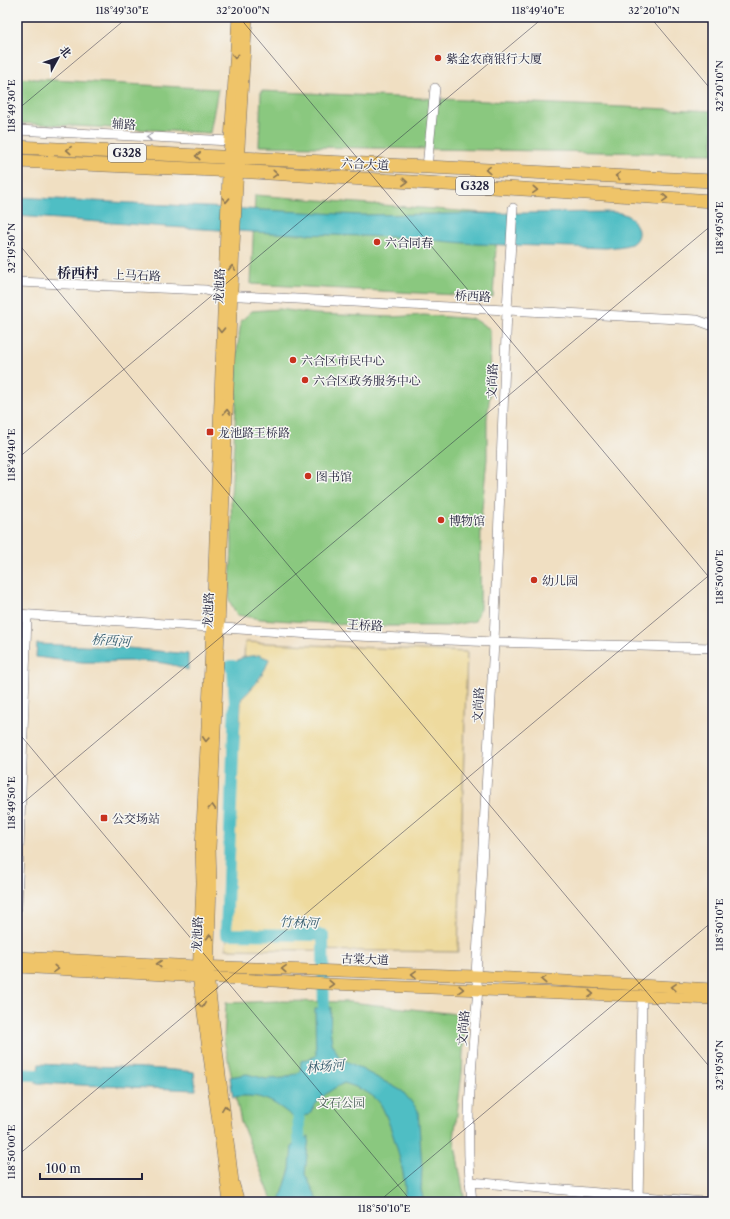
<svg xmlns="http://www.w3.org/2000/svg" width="730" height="1219" font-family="'Libre Caslon Text','Noto Serif SC',serif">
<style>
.green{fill:#8ac87f;stroke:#56755d}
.sand{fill:#eeda9e;stroke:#887e6c}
.water{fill:#4fbec4;stroke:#387080}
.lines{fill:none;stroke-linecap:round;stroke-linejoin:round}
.river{stroke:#4fbec4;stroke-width:12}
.minor-casing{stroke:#6a646a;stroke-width:10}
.major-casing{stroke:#6a646a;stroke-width:12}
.highway-casing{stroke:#6a646a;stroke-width:14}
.minor{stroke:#fff;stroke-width:9}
.major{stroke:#efc469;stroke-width:11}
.highway{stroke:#efc469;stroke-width:13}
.oneway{stroke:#887352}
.oneway2{stroke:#9c9ca7}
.ticks{fill:none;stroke:#22223b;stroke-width:1;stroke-opacity:0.45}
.poi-dot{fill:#c8321e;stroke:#f6f6f2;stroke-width:1.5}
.labels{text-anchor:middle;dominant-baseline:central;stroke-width:3;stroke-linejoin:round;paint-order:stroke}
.shield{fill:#f6f6f2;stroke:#626272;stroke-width:1}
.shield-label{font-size:11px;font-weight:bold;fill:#22223b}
.poi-label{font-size:12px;fill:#22223b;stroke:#f6f6f2;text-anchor:start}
.street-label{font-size:12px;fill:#22223b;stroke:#f6f6f2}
.park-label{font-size:12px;fill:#465c53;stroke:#f6f6f2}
.water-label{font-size:13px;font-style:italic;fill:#32596b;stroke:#f6f6f2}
.quarter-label{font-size:14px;font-weight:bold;fill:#22223b;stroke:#f6f6f2}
.neatline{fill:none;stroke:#22223b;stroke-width:1.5}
.ticks-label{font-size:10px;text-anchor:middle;fill:#22223b}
</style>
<rect width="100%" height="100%" fill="#f6f6f2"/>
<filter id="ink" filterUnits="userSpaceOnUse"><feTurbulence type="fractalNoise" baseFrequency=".025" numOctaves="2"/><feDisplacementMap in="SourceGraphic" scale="8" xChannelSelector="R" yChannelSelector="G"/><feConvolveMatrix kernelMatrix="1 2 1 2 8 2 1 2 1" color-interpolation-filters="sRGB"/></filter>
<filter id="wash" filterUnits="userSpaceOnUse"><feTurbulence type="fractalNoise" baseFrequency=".012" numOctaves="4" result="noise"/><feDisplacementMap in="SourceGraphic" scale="16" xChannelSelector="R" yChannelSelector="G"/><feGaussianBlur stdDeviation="0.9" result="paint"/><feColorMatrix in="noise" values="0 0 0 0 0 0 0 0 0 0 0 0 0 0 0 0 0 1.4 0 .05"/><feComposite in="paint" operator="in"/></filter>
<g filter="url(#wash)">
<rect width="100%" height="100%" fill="#f0dfc2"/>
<g class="green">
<polygon points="17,78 218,89 210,133 17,123"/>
<polygon points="261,91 713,111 713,154 259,146"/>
<polygon points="255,195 498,214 493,297 251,284"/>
<polygon points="279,309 315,314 391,317 424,315 474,319 490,329 491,386 487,419 487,459 481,519 480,609 475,621 447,626 368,626 261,619 237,615 229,600 232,547 231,497 236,407 237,351 241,321 252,311"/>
<polygon points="279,1001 350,1002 465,1015 462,1072 454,1139 465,1202 273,1202 241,1122 224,1040 226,1003"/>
</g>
<polygon class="sand" points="245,642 467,652 458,952 226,949"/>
<g class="water">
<path d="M17,197l342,18 251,-3c6,0 13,1 18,4 10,7 15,21 3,28 -8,3 -17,3 -25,4l-130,-4 -82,-7 -123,-4 -103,-6 -151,-11z"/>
<path d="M37,644l91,4 60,6v16c-32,-14 -72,-7 -106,-8 -15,-1 -31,-3 -46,-5z"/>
<path d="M259,655l10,4c-3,13 -22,38 -34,44 -3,-10 -7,-36 3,-43 5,-4 15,-4 21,-5z"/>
<path d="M331,1007l-1,21 2,15 7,14 63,34 16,19 4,57 -1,23 3,12h-24c2,-2 4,-3 4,-5 6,-13 -16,-84 -25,-95 -9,-10 -22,-15 -35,-19 -16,8 -27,16 -35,32l-16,2c-21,-17 -33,-24 -60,-20l-3,-20 17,-3 19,5 18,-1 16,-6 1,-11 15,-5 -1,-47z"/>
<path d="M39,1064c52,3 104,2 155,8l2,18 -160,-7z"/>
<polygon points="309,1136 305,1174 318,1200 324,1202 282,1202 281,1198 290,1169 292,1146"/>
</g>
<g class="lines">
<g class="river">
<polyline points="230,666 233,666 235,703 226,934 323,935 324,1024"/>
<polyline points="17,1074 53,1076"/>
<polyline points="300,1157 298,1107 303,1101"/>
</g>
</g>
</g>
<g filter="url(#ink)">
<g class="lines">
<defs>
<g id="minor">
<polyline points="17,130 230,141"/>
<polyline points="427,167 435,88"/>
<polyline points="17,282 206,290 222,295 697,320 713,326"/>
<polyline points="17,614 311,634 494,642 713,648"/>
<polyline points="17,908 27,615"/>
<polyline points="470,1182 704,1202"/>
<path d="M472,1202c-8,-71 0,-142 6,-213l-2,-13 18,-334 13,-332 6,-102"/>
<polyline points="638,1202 642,996"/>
</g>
<g id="major">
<polyline points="17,957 197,966 476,976 713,989"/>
<polyline points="17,967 328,984 713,999"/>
<polyline points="229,1202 198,976 202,883 201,848 212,626 228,171 238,17"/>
<path d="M239,1202l-6,-20 -25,-206 3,-92 -1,-36c13,-277 18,-554 37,-831"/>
</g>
<g id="highway">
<polyline points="17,147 713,181"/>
<polyline points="17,161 236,171 713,201"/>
</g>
</defs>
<use href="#minor" class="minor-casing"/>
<use href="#major" class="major-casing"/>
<use href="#highway" class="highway-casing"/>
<use href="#minor" class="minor"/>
<use href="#major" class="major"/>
<use href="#highway" class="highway"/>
</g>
<defs><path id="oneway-chevron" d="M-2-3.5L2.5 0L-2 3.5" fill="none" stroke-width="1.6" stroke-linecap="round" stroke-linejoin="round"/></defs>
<g class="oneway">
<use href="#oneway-chevron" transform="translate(235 56) rotate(94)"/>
<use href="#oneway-chevron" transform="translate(69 150) rotate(-177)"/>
<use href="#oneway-chevron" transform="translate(198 156) rotate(-177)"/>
<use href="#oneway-chevron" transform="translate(488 170) rotate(-177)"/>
<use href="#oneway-chevron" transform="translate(275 174) rotate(4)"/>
<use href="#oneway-chevron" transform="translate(618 176) rotate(-177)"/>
<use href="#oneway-chevron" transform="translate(405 182) rotate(4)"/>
<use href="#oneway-chevron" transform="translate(535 190) rotate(4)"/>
<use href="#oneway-chevron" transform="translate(665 198) rotate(4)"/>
<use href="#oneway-chevron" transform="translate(226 200) rotate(92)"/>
<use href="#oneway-chevron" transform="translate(232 268) rotate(-88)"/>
<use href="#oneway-chevron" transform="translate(221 330) rotate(92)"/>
<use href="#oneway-chevron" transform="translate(227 412) rotate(-88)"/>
<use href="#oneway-chevron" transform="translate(206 739) rotate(93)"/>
<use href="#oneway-chevron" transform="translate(212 807) rotate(-87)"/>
<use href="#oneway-chevron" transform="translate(210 937) rotate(-88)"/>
<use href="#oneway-chevron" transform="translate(159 964) rotate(-177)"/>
<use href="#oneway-chevron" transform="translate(56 969) rotate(3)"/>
<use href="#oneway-chevron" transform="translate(284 969) rotate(-177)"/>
<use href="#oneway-chevron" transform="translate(414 974) rotate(-178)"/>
<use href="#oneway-chevron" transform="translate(544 980) rotate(-177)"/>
<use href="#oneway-chevron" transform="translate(331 984) rotate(2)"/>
<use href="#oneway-chevron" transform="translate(674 987) rotate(-177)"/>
<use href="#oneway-chevron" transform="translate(461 989) rotate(2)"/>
<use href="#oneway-chevron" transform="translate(591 994) rotate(2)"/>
<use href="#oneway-chevron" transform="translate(202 1005) rotate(83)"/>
<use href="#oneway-chevron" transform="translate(225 1108) rotate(-98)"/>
</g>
<use class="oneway2" href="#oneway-chevron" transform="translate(149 137) rotate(-177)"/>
</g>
<path class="ticks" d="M239,17l474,565M650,17l63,75M17,110l111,-93M17,242l696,829M17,459l527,-442M17,731l395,471M17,808l696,-584M17,1156l696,-584M378,1202l335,-281"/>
<g class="poi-dot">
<circle cx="438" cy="58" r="4"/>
<circle cx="377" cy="242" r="4"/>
<circle cx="293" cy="360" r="4"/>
<circle cx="305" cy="380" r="4"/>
<rect x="206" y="428" width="8" height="8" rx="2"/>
<circle cx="308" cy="476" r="4"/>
<circle cx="441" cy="520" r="4"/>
<circle cx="534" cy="580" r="4"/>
<rect x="100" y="814" width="8" height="8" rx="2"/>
</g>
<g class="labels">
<g class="shield">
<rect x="108" y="144" width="38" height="18" rx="3"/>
<rect x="456" y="177" width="38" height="18" rx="3"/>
</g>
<g class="shield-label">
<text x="127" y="153">G328</text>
<text x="475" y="186">G328</text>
</g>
<g class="poi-label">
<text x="446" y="58">紫金农商银行大厦</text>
<text x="385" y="242">六合同春</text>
<text x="301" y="360">六合区市民中心</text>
<text x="313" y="380">六合区政务服务中心</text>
<text x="218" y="432">龙池路王桥路</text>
<text x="316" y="476">图书馆</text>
<text x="449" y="520">博物馆</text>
<text x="542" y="580">幼儿园</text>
<text x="112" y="818">公交场站</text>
</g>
<g class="street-label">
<text transform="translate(124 124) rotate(3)">辅路</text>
<text transform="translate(365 164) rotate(3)">六合大道</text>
<text transform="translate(137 275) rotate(2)">上马石路</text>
<text transform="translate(219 286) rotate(-88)">龙池路</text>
<text transform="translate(473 296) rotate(3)">桥西路</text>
<text transform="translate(492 381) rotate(-88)">文尚路</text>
<text transform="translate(208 610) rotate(-88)">龙池路</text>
<text transform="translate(365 625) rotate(3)">王桥路</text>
<text transform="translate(478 705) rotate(-87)">文尚路</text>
<text transform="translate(197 934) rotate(-88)">龙池路</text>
<text transform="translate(365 959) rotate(2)">古棠大道</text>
<text transform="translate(463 1028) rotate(-85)">文尚路</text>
</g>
<g class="park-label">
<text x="341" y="1102">文石公园</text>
</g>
<g class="water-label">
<text transform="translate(111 640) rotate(4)">桥西河</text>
<text transform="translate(299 922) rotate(3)">竹林河</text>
<text transform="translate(325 1066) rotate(-6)">林场河</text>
</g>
<g class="quarter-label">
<text x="78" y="273">桥西村</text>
</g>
</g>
<rect width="730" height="1219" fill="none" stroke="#f6f6f2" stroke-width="44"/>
<g transform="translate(58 58) rotate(50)" stroke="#f6f6f2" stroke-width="3" paint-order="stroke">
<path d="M0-3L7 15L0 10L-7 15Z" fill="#22223b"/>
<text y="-6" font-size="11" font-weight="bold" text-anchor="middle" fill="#22223b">北</text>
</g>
<path d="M40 1173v6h102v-6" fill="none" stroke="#22223b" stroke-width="2"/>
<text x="46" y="1173" font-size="12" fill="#22223b" stroke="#f6f6f2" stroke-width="3" paint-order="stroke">100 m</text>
<rect x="22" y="22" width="686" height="1175" class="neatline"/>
<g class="ticks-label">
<text x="122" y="14">118°49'30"E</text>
<text x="243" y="14">32°20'00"N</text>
<text x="538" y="14">118°49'40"E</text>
<text x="654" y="14">32°20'10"N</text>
<text transform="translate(719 86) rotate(-90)" y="4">32°20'10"N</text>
<text transform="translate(11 106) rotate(-90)" y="4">118°49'30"E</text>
<text transform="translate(719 228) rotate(-90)" y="4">118°49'50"E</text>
<text transform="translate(11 248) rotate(-90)" y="4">32°19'50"N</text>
<text transform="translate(11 455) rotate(-90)" y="4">118°49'40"E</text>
<text transform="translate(719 577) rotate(-90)" y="4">118°50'00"E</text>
<text transform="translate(11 803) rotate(-90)" y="4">118°49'50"E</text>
<text transform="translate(719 925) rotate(-90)" y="4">118°50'10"E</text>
<text transform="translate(719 1065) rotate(-90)" y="4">32°19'50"N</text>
<text transform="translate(11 1152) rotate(-90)" y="4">118°50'00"E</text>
<text x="384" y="1212">118°50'10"E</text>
</g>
</svg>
